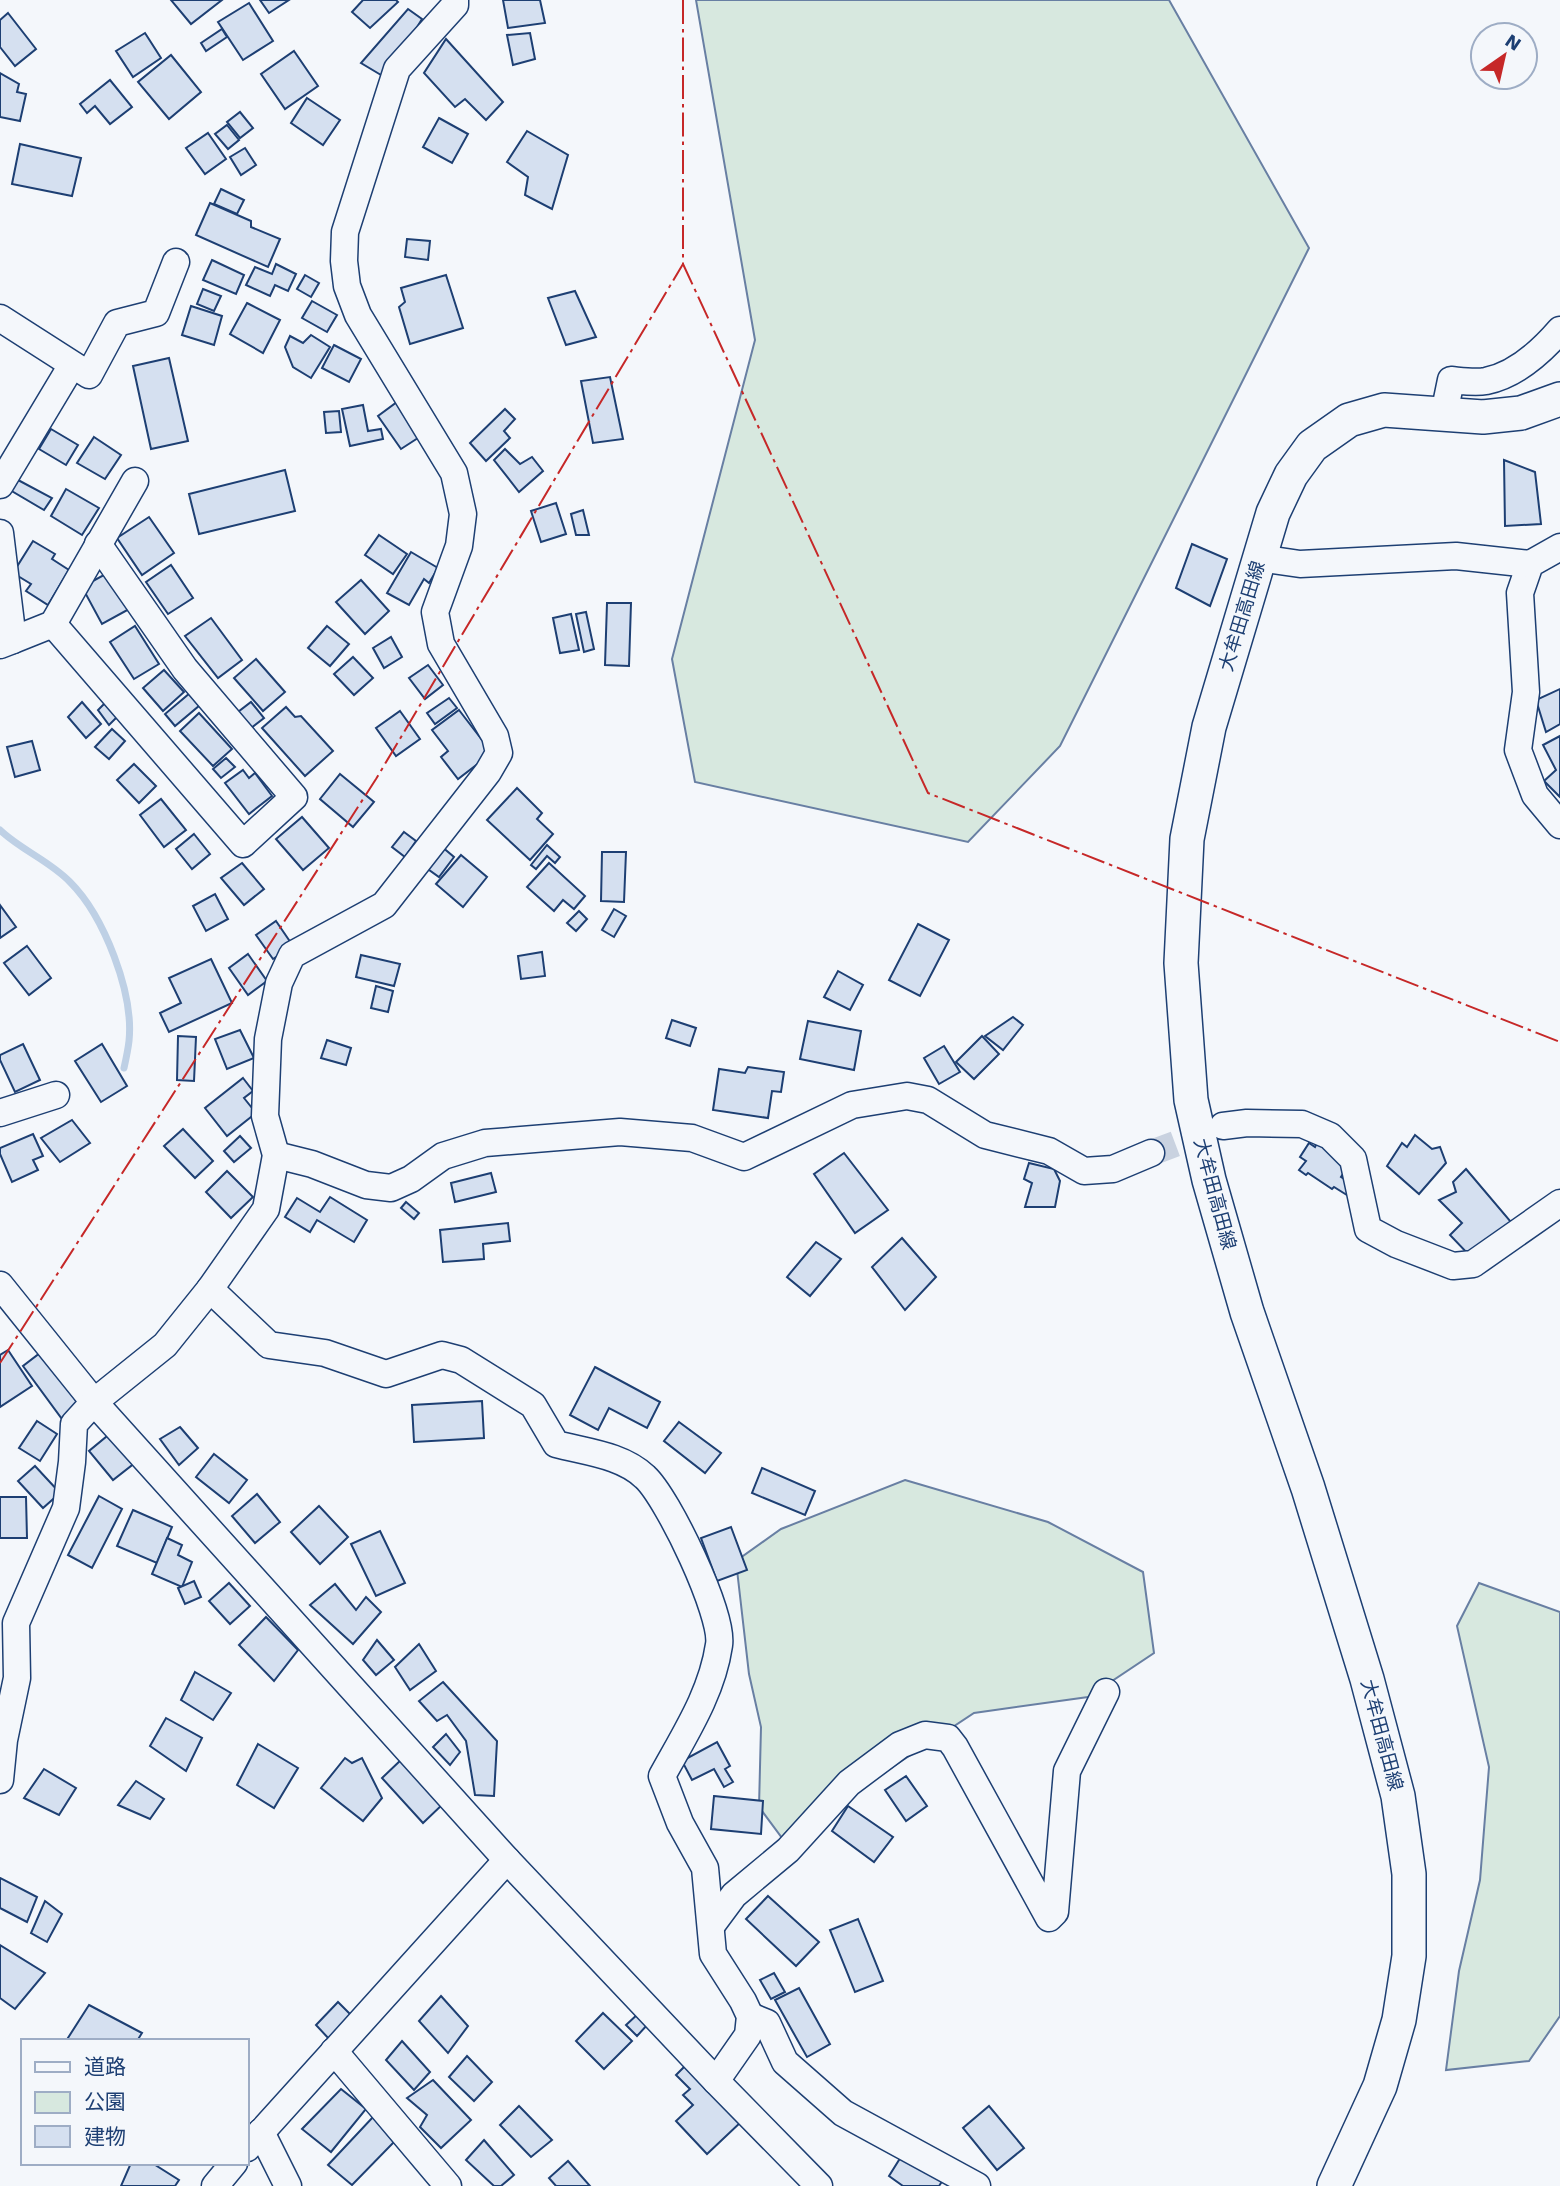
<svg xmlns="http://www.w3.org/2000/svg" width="1560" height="2186" font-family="'Work Sans','Noto Sans JP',sans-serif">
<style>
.green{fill:#d7e8df;stroke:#687fa3;stroke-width:2}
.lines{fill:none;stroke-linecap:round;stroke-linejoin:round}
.stream{stroke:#bed0e5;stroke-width:7}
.building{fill:#d5e0f0;stroke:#1d3f73;stroke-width:2}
.minor-tunnel{stroke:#c9d2e0;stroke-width:26;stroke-dasharray:26 13;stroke-linecap:butt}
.minor-casing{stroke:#1d3f73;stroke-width:29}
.major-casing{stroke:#1d3f73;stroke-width:36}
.minor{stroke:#f4f7fb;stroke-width:26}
.major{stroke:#f4f7fb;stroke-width:33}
.power{stroke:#c62828;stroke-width:2;stroke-dasharray:24 5 3.5 5;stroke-linecap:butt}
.labels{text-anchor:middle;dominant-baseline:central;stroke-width:5;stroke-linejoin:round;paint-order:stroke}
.street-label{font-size:19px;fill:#1d3f73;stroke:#f4f7fb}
</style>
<rect width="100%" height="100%" fill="#f4f7fb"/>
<g class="green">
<polygon points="696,0 1169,0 1309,248 1060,746 968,842 695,782 672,659 755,340"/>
<polygon points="905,1480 1048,1522 1143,1572 1154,1653 1088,1697 974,1713 847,1797 788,1846 759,1807 761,1727 749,1674 736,1561 781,1529"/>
<polygon points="1479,1583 1560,1612 1560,2016 1529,2061 1446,2070 1459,1971 1480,1880 1489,1767 1457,1626"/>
</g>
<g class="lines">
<path class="stream" d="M0,830c21,20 50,31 70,52 34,34 64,111 59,159 -1,9 -3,18 -5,27"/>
</g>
<g class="building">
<polygon points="171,0 222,0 191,24"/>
<polygon points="260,0 289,0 269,13"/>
<polygon points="363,0 396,0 398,2 370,28 352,12"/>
<polygon points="503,0 540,0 545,23 508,28"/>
<polygon points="249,3 273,41 243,60 218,22"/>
<polygon points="408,9 422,19 386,78 361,63"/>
<polygon points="8,13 36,49 15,66 0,47 0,20"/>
<polygon points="222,29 227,37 206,51 201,43"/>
<polygon points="145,33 161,58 133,77 116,51"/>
<polygon points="530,33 535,59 513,65 507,35"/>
<polygon points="446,39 503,102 486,120 465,99 455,107 424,73"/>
<polygon points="294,51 318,86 285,109 261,74"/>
<polygon points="171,55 201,92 169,119 138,82"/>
<polygon points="0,73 19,84 17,92 26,94 20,121 0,117"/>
<polygon points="110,80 132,107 110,124 95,106 87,113 80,104"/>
<polygon points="307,98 340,120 323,145 291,123"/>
<polygon points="240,112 253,128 240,138 227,122"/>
<polygon points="439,118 468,134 452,163 423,147"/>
<polygon points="227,125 239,140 228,149 215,134"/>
<polygon points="527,131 568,155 552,209 525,195 528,177 507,162"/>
<polygon points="208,133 226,159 205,174 186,148"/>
<polygon points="20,144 81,158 72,196 12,184"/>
<polygon points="245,148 256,165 241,175 230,157"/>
<polygon points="221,189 244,200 237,214 214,204"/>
<polygon points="210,203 251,221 251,227 280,239 268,267 196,235"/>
<polygon points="407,239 430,241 428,260 405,257"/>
<polygon points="212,260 244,275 236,294 203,280"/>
<polygon points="276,264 296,274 288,291 275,285 270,296 246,285 255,267 272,274"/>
<polygon points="305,275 319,283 311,297 297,289"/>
<polygon points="446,275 463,328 410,344 399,307 405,302 401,288"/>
<polygon points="203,289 221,296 214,311 197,304"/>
<polygon points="575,291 596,337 566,345 548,298"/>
<polygon points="312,301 337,315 327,332 302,318"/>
<polygon points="247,303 280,320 263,353 230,334"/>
<polygon points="191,306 222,316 214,345 182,335"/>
<polygon points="311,335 330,347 311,378 293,367 285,347 290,336 303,343"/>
<polygon points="334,345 361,359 349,382 322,368"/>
<polygon points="169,358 188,441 151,449 133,366"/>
<polygon points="610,377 623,439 593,443 581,381"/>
<polygon points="397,402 421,436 401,449 378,416"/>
<polygon points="363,405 368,431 381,429 383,439 350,446 342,409"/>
<polygon points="505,409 515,419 504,431 510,438 486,461 470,443"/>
<polygon points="339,411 341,432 326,433 324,412"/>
<polygon points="51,429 78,445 66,465 39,449"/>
<polygon points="94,437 121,455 105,479 77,463"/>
<polygon points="505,449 520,464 532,457 543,471 519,492 494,460"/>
<polygon points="1504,460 1535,472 1541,524 1505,526"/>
<polygon points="285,470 295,511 199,534 189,494"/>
<polygon points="18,480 52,498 44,510 10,490"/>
<polygon points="66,489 99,508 82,535 51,516"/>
<polygon points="556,503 566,534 541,542 531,511"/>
<polygon points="583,510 589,535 576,535 571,514"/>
<polygon points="149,517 174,553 142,575 117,538"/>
<polygon points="379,535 407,554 393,574 365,555"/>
<polygon points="33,541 55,554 52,559 69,570 48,605 26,591 31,584 13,573"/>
<polygon points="1192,544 1227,559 1210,606 1176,588"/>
<polygon points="411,552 438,568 429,583 424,579 409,605 387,593"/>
<polygon points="171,565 193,598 168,614 146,582"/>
<polygon points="111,571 131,608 102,624 82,587"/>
<polygon points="361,580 389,611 365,634 336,602"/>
<polygon points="607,603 631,603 629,666 605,665"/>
<polygon points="586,612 594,649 584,652 576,614"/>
<polygon points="571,614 579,650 560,653 553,618"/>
<polygon points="211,618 242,660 218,678 185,636"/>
<polygon points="135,626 159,664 134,679 110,642"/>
<polygon points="327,626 349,644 330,666 308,648"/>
<polygon points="391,637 402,657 384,668 373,648"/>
<polygon points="353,657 373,678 354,695 334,674"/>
<polygon points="256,659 285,692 263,711 234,678"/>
<polygon points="428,665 443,685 425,699 409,678"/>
<polygon points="164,670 184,692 163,711 143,688"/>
<polygon points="1560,689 1560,724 1546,732 1536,700"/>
<polygon points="190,693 200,705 175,726 165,714"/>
<polygon points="449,698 457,708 435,724 427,713"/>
<polygon points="107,701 120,714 109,725 98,710"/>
<polygon points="82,702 101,724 86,738 68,717"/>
<polygon points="251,702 264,718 251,728 238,712"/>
<polygon points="286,707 295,717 301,716 333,751 305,776 262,728"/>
<polygon points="459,710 492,753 458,779 441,757 448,751 432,730"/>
<polygon points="400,711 420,739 396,756 376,728"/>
<polygon points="199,713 232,749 213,766 180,731"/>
<polygon points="112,729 125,741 109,759 95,747"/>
<polygon points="1560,736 1560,797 1544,781 1556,770 1543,745"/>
<polygon points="32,741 40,770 15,777 7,747"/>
<polygon points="226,758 235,767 221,778 213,769"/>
<polygon points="134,764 156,786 139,803 117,780"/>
<polygon points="243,770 249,778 255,773 272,796 249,814 225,783"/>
<polygon points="340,774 374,802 353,827 320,799"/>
<polygon points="517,788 542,813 537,819 553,834 530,860 487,820"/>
<polygon points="161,799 186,830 164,847 140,815"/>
<polygon points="302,817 329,848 303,870 276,839"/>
<polygon points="404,832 416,841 405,857 392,847"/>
<polygon points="194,834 210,854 192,869 176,849"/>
<polygon points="547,845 560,857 555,863 547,856 536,869 531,865"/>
<polygon points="441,846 454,857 439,877 425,867"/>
<polygon points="602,852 626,852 624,902 601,901"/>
<polygon points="461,855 487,877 463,907 436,884"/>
<polygon points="242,863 264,889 244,905 221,878"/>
<polygon points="549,863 585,896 574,909 563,900 554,911 527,887"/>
<polygon points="215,894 228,919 206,931 193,906"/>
<polygon points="0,905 16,927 0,938"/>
<polygon points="614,909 626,916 614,937 602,930"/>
<polygon points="579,911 587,919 576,931 567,923"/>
<polygon points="276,921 293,946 273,959 256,935"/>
<polygon points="918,924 949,940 920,996 889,980"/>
<polygon points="27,946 51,978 29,995 4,963"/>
<polygon points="542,952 545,976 521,979 518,956"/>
<polygon points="248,954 267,981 248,995 229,968"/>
<polygon points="361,955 400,964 394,986 356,977"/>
<polygon points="211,959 232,1003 169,1032 160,1013 181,1003 169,978"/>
<polygon points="838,971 863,985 850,1010 824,997"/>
<polygon points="376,986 393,991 388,1012 371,1008"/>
<polygon points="1013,1017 1023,1025 1003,1050 985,1036"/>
<polygon points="672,1020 696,1028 690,1046 666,1038"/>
<polygon points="808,1021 861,1031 854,1070 800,1059"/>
<polygon points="240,1030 254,1058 227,1069 215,1039"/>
<polygon points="178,1036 196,1037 194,1081 177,1080"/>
<polygon points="982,1036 999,1054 974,1079 956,1062"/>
<polygon points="327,1040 351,1048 346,1065 321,1058"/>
<polygon points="23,1044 40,1080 15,1092 0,1060 0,1055"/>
<polygon points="102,1044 127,1086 101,1102 75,1061"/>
<polygon points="944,1046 960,1072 939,1084 924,1058"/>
<polygon points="748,1067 784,1072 781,1092 772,1091 768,1118 713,1110 719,1069 745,1073"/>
<polygon points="243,1078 253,1091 244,1098 256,1113 227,1136 205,1108"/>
<polygon points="72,1120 90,1143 60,1162 41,1138"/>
<polygon points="183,1129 213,1161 195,1178 164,1146"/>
<polygon points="33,1134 43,1156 33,1160 38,1170 12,1182 0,1154 0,1148"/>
<polygon points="1415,1135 1432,1149 1440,1147 1446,1163 1419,1194 1387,1166 1402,1143 1407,1147"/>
<polygon points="240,1136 251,1148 234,1162 224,1151"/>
<polygon points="1309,1143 1315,1147 1317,1143 1341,1154 1348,1166 1341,1177 1357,1187 1350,1197 1334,1187 1332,1189 1308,1173 1306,1175 1299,1170 1306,1161 1300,1157"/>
<polygon points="844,1153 888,1210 855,1233 814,1174"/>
<polygon points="1029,1163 1054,1169 1060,1181 1055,1207 1025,1207 1032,1183 1024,1179"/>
<polygon points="1466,1169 1511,1222 1469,1255 1450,1235 1462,1223 1439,1200 1456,1192 1453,1182"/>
<polygon points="227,1171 253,1197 231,1218 206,1192"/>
<polygon points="491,1173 496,1192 455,1202 451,1183"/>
<polygon points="330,1197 367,1220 354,1242 317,1220 310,1232 285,1217 297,1198 320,1212"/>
<polygon points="406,1202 419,1213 414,1219 401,1208"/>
<polygon points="508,1223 510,1241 483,1244 484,1259 443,1262 440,1230"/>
<polygon points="902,1238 936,1277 905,1310 872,1267"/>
<polygon points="816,1242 841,1259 810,1296 787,1277"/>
<polygon points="8,1350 32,1386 0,1407 0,1355"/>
<polygon points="40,1353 80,1406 62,1419 23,1366"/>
<polygon points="595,1367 660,1402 647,1428 609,1408 598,1430 570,1415"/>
<polygon points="482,1401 484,1438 414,1442 412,1405"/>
<polygon points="37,1421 57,1434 40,1461 19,1448"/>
<polygon points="679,1422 721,1453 705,1473 664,1441"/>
<polygon points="180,1427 198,1448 179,1465 160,1439"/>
<polygon points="112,1432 136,1462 113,1480 89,1451"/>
<polygon points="214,1454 247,1480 229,1503 196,1477"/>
<polygon points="35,1466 60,1493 43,1508 18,1481"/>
<polygon points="762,1468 815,1491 805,1515 752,1493"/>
<polygon points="257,1494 280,1522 255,1543 232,1516"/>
<polygon points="99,1496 122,1509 92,1568 68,1555"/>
<polygon points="0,1497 26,1497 27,1538 0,1538"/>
<polygon points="319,1506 348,1537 320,1564 291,1532"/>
<polygon points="133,1510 172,1527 157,1563 117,1546"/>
<polygon points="731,1527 747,1570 717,1581 701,1538"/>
<polygon points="380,1531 405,1583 376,1596 351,1544"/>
<polygon points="167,1538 182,1545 178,1555 192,1562 182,1587 152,1574"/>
<polygon points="194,1581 201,1597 185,1604 178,1588"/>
<polygon points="229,1583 250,1606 230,1624 209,1601"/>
<polygon points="335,1584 356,1610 366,1597 381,1612 353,1644 310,1605"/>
<polygon points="266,1617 298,1650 274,1681 239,1645"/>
<polygon points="377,1640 394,1660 376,1675 363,1660"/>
<polygon points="419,1644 436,1671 410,1690 395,1667"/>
<polygon points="195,1672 231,1693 213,1720 181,1700"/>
<polygon points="443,1682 497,1741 494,1796 475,1795 466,1741 447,1715 437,1721 419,1701"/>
<polygon points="166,1718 202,1738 186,1771 150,1746"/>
<polygon points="446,1734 460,1752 450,1765 433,1747"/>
<polygon points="717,1742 730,1766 725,1769 733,1782 724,1787 714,1769 692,1780 682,1761"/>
<polygon points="258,1744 298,1768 274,1808 237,1785"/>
<polygon points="345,1758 352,1763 362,1758 382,1798 363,1821 321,1788"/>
<polygon points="403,1758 444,1803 423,1823 382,1778"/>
<polygon points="44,1769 76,1788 59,1815 24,1798"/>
<polygon points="906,1776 927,1806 906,1821 885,1790"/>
<polygon points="136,1781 164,1799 150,1819 118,1805"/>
<polygon points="714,1796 763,1801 761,1834 711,1829"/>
<polygon points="848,1806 893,1837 874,1862 832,1831"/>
<polygon points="0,1878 37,1897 27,1922 0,1908"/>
<polygon points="768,1896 819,1942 796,1966 746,1919"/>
<polygon points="45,1901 62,1914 47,1942 31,1933"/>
<polygon points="858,1919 883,1981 855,1992 830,1930"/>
<polygon points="0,1945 45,1973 15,2009 0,1998"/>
<polygon points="774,1973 785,1992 771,1999 760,1980"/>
<polygon points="799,1988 830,2044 807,2057 775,2000"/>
<polygon points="441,1996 468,2026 448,2053 419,2021"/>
<polygon points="338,2002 353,2017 330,2040 316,2025"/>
<polygon points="89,2005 142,2033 137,2041 66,2041"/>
<polygon points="603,2013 632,2041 604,2069 576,2041"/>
<polygon points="639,2013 649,2023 637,2036 626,2025"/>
<polygon points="402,2041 430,2072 414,2090 386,2060"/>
<polygon points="467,2056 492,2082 474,2101 449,2077"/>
<polygon points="687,2064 742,2121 707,2154 676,2121 693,2105 683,2095 690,2089 676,2075"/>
<polygon points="433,2080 471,2120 441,2148 420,2127 427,2115 407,2098"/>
<polygon points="341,2089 366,2109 331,2152 302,2129"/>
<polygon points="519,2106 552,2140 531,2157 500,2125"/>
<polygon points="989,2106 1024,2148 997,2170 963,2128"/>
<polygon points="373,2117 394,2142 352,2185 328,2165"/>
<polygon points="484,2140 514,2175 501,2186 494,2186 466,2160"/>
<polygon points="904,2152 943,2180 939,2186 903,2186 889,2176"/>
<polygon points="568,2161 590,2186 556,2186 549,2178"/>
<polygon points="131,2163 152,2163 179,2180 175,2186 121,2186"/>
</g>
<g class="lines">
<polyline class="minor-tunnel" points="1151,1153 1215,1129"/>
<defs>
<g id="minor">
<polyline points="0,318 89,375 117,323 156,313 176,262"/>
<path d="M1444,414l7,-34c11,1 24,3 35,1 29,-6 55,-29 74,-51"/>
<polyline points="0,485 72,365"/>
<polyline points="0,533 13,640 0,645"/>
<polyline points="1560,547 1530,564 1520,593 1526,692 1518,750 1535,795 1560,825"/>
<polyline points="1259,558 1300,564 1456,556 1530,564"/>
<polyline points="53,624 243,844 294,797 185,669 98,544"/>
<polyline points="13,640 53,624 135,481"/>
<polyline points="0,1113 56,1095"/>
<polyline points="1223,1126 1247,1123 1302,1124 1330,1136 1353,1159 1368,1229 1396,1244 1453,1266 1473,1264 1560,1203"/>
<polyline points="276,1155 312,1164 366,1185 391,1188 411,1179 443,1156 485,1143 620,1132 692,1138 744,1157 852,1105 907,1096 928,1100 985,1135 1049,1151 1084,1171 1113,1169 1151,1153"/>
<polyline points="0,1285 94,1402 507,1860 716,2081 819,2186"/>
<path d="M210,1289l59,56 56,8 61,21 56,-19 19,5 72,45 23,39c30,8 66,11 89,33 23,21 79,138 74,168 -7,48 -34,89 -57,131l18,47 25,45 8,86 30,47 7,15 -2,19 -32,46"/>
<polyline points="0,1780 4,1740 17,1678 16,1623 66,1508 72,1462 74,1424 94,1402 165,1345 210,1289 266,1209 276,1155 265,1116 268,1039 279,983 292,955 384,905 488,772 499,753 495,736 441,644 435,612 459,546 463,514 454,473 358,315 347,286 344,261 345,232 397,69 455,5 455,0"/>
<polyline points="711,1926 734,1895 788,1850 849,1783 900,1745 925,1735 948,1738 955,1747 1049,1918 1055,1912 1067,1771 1106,1692"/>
<polyline points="750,2016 767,2023 785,2062 843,2113 977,2186"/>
<polyline points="334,2051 448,2186"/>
<polyline points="261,2132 288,2186"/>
<polyline points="247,2148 507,1860"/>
<polyline points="215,2186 234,2163"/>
</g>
<polyline id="major" points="1334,2186 1380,2086 1399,2020 1409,1956 1409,1874 1398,1796 1367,1679 1308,1488 1247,1312 1209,1180 1191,1100 1181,963 1187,839 1209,727 1273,513 1291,475 1312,446 1349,420 1384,410 1483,417 1521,413 1560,399"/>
</defs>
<use href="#minor" class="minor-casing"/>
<use href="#major" class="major-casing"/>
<use href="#minor" class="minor"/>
<use href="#major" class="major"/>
<g class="power">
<polyline points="683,0 683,264 928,793 1560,1042"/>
<polyline points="0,1363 376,779 683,264"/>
</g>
</g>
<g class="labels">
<g class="street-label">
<text transform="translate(1242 616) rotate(-73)">大牟田高田線</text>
<text transform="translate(1215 1194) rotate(75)">大牟田高田線</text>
<text transform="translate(1382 1735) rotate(75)">大牟田高田線</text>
</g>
</g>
<rect x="21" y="2039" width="228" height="126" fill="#f4f7fb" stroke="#9eadc5" stroke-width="2"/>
<rect x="35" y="2062" width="35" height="10" fill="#f4f7fb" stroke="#9eadc5" stroke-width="2"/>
<text x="84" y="2074" font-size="21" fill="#1d3f73">道路</text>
<rect x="35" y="2092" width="35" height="21" fill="#d7e8df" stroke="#9eadc5" stroke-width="2"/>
<text x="84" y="2109" font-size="21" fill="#1d3f73">公園</text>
<rect x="35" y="2126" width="35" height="21" fill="#d5e0f0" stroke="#9eadc5" stroke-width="2"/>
<text x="84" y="2144" font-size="21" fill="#1d3f73">建物</text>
<g transform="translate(1504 56) rotate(34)"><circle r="33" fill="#f4f7fb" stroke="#9eadc5" stroke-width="2"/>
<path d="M0-5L12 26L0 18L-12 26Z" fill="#c62828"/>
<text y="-10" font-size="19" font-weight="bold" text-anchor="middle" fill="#1d3f73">N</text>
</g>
</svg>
